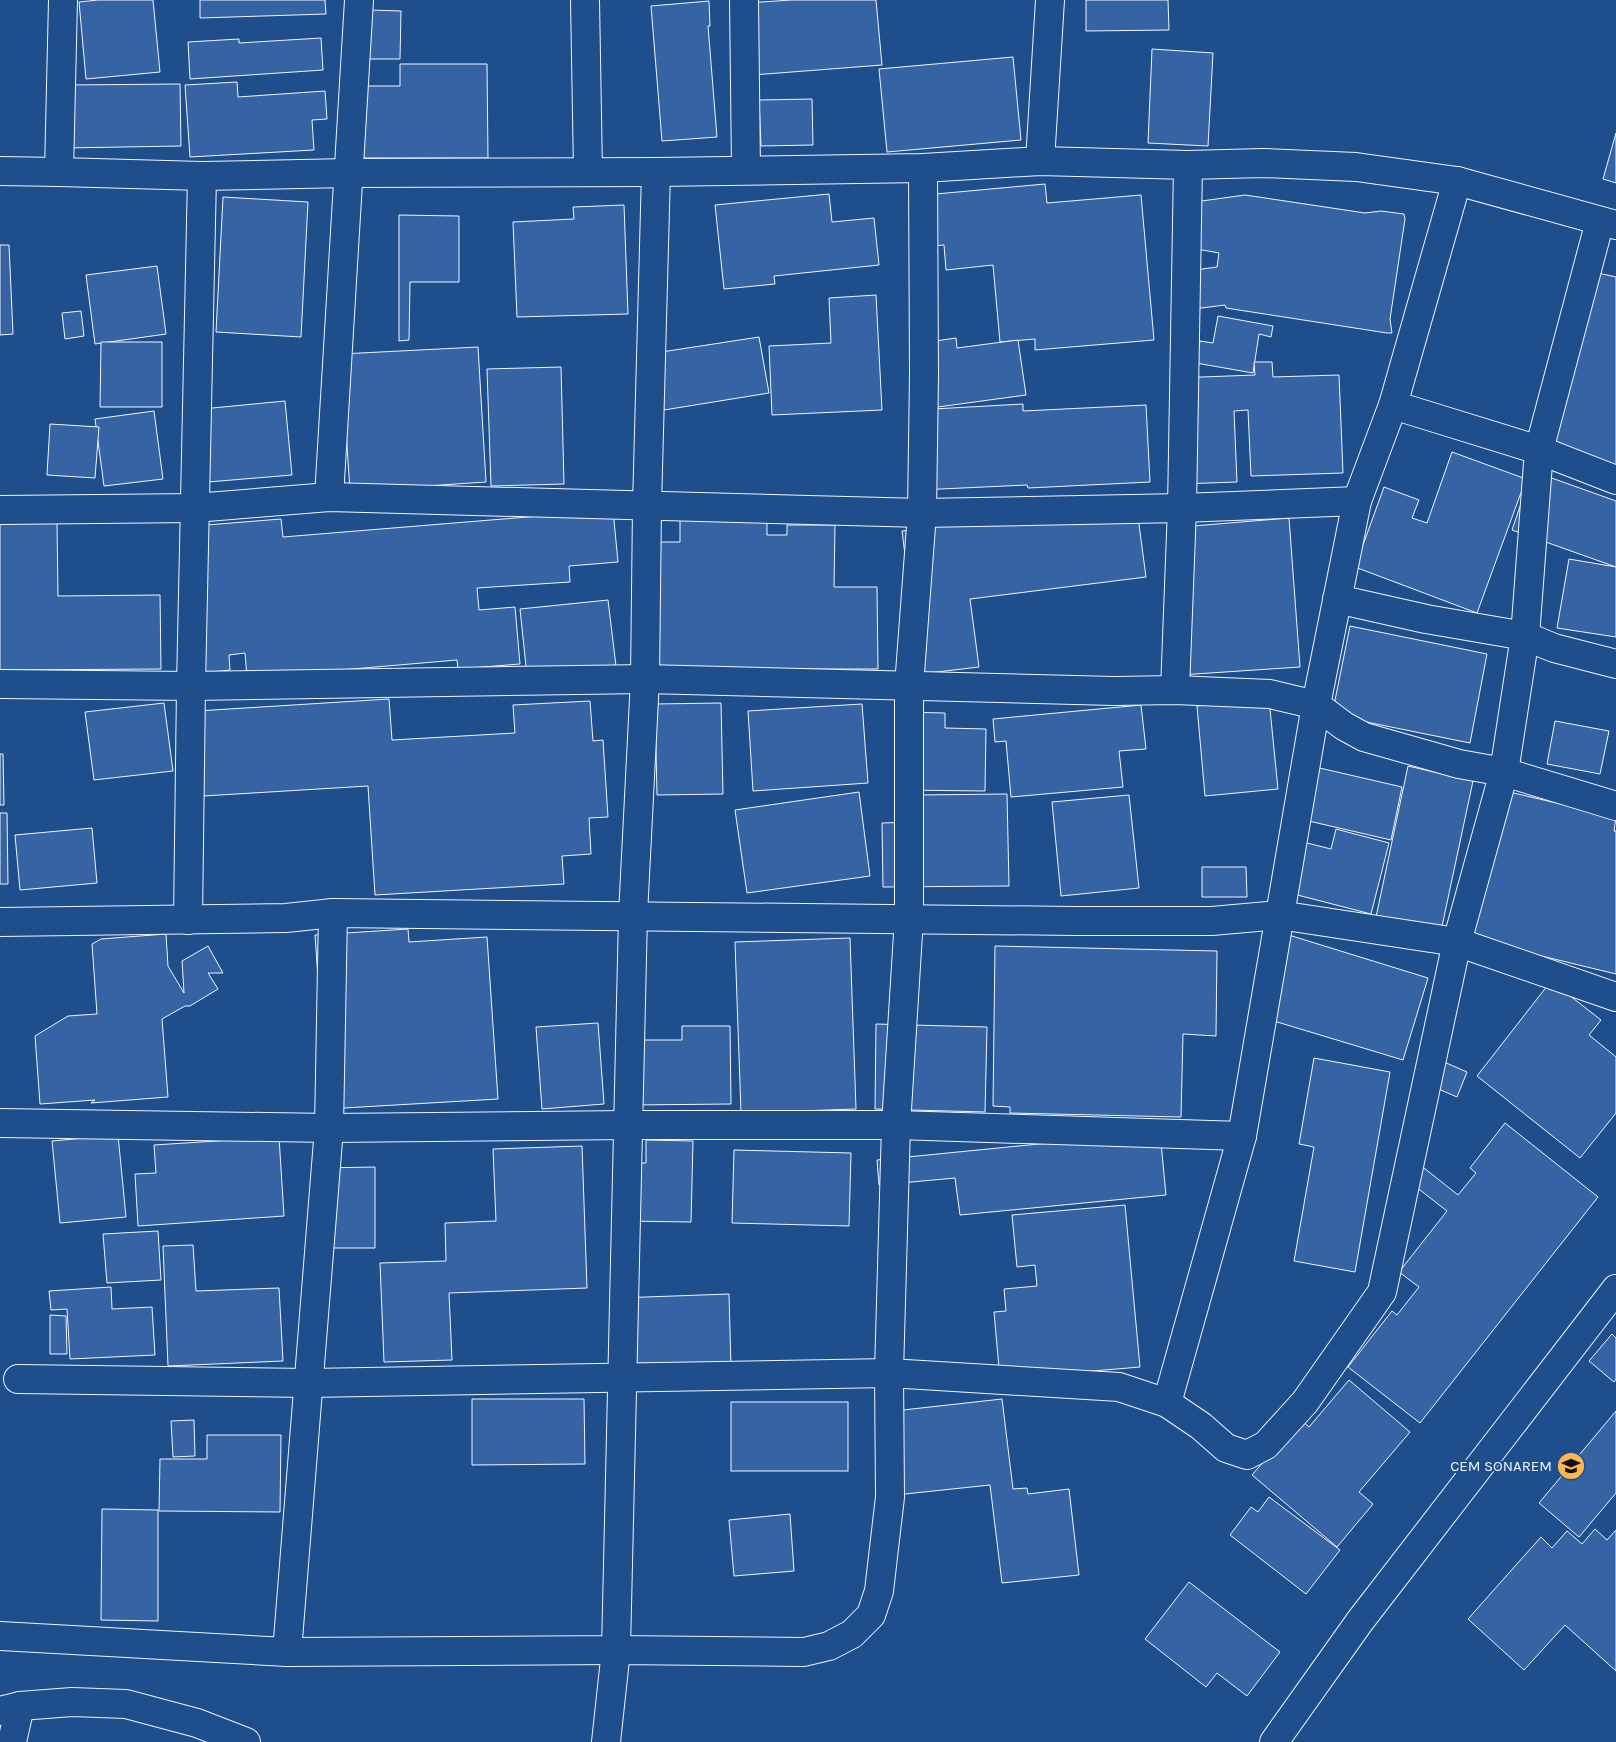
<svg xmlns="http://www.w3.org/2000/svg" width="1616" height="1742" font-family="Karla,sans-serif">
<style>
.building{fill:#3563a3;stroke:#f2f6ff}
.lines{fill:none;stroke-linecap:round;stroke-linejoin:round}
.minor-casing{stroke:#f2f6ff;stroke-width:30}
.minor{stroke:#1f4e8c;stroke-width:28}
.labels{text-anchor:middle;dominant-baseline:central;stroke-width:4;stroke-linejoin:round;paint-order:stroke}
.poi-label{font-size:15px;fill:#f2f6ff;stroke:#1f4e8c;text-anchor:end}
</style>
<rect width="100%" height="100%" fill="#1f4e8c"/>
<g class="building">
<polygon points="98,0 153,0 160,72 86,79 79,2"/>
<polygon points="200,0 325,0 326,14 200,18"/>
<polygon points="791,0 876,0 882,65 753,75 747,3"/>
<polygon points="1086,0 1168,0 1169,30 1086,31"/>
<polygon points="709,1 710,26 708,26 717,137 662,141 651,6"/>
<polygon points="370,10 401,11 400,59 369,59"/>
<polygon points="321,38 323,70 190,79 188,42 239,39 239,43"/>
<polygon points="1152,49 1213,53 1208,146 1148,143"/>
<polygon points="1013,57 1021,140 887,152 879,69"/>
<polygon points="400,64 487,64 488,158 358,158 358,86 400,86"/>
<polygon points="237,82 238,97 325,91 327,119 312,120 314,150 190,157 185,85"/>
<polygon points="180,84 181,146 65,148 65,85"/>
<polygon points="812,99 813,145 761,146 759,100"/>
<polygon points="1616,133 1616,183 1603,179"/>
<polygon points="1045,184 1047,203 1141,195 1154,340 1035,350 1035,339 1000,342 993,265 946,270 944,245 919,247 914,196"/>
<polygon points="829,194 832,222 874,218 879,265 774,276 775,284 724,289 715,205"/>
<polygon points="1245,195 1365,213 1381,211 1404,214 1405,219 1390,319 1392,333 1387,333 1226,308 1225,305 1186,310 1180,272 1217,267 1219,253 1186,247 1180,204"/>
<polygon points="223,197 308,202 301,337 216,332"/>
<polygon points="624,205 628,314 517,317 513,222 574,219 573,207"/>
<polygon points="399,215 459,216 459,282 410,282 409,340 399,341"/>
<polygon points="0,245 9,245 13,334 0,335"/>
<polygon points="157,266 166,334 95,344 86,275"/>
<polygon points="1576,268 1616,277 1616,465 1537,447"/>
<polygon points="876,295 882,410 772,415 769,346 831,343 829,298"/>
<polygon points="81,311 84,336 65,339 62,313"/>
<polygon points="1218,316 1273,326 1271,337 1259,334 1253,373 1196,363 1200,341 1213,343"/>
<polygon points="759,337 769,393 664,410 655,353"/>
<polygon points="956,338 957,348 1018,340 1026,395 923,409 914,344"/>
<polygon points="101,342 162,342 162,407 100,407"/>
<polygon points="478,347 486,482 350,491 341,354"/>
<polygon points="1254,362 1272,362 1273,377 1339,375 1343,473 1251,476 1248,410 1234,411 1237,482 1179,484 1175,378 1255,375"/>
<polygon points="561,367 564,484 491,486 487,369"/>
<polygon points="285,401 292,475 208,482 202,409"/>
<polygon points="1023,404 1023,411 1146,405 1150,482 1028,488 1027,485 919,490 915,410"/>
<polygon points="154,411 163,479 104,486 95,419"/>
<polygon points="50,424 99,427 95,478 47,475"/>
<polygon points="1452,452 1526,479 1477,613 1355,567 1384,487 1419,500 1412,518 1427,523"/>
<polygon points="1532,471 1616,501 1616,567 1512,530"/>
<polygon points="1136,502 1146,577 970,599 979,667 920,674 902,531"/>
<polygon points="613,510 618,562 569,566 570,582 477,588 479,610 515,607 520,664 458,669 457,660 247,678 245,653 229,655 230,670 195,674 182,527 281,519 283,537"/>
<polygon points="680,517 767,517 767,535 787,535 787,525 835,525 834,587 877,587 878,669 643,669 654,542 680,542"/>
<polygon points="1289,518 1300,667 1180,675 1169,528"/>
<polygon points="57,523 58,596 160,595 161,669 0,670 0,524"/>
<polygon points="1569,559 1616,567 1616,637 1557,628"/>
<polygon points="608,600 616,666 527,676 520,609"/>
<polygon points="1350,626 1487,654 1470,743 1332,715"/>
<polygon points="389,699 392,740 515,733 513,705 590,701 593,741 603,740 608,817 589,818 591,854 562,856 564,884 375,895 368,786 187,797 181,712"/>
<polygon points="1269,699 1278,789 1205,796 1197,706"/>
<polygon points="164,703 173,771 94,780 85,712"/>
<polygon points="721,703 723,794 657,795 655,704"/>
<polygon points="862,704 868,783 753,791 748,711"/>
<polygon points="1141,705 1146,749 1119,751 1123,787 1011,797 1006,741 995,742 993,719"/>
<polygon points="900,712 945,713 945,728 986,729 985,791 900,790"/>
<polygon points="1555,721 1609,731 1600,774 1547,764"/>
<polygon points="0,754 3,754 4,805 0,805"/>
<polygon points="1311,766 1402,787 1391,840 1300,819"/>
<polygon points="1408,766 1473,781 1441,931 1376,917"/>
<polygon points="1501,790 1616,817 1614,831 1616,831 1616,974 1459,936"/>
<polygon points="859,792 870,876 747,893 735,810"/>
<polygon points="1007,794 1009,886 883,887 882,823 917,822 917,795"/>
<polygon points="1129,795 1139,888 1061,896 1052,802"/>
<polygon points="0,813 7,813 8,884 0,884"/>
<polygon points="92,828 97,883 20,890 15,835"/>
<polygon points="1336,829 1389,843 1371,914 1282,891 1295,840 1331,849"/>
<polygon points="1202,867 1246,867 1247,897 1202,897"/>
<polygon points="408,929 409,942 487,937 498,1099 327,1109 315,935"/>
<polygon points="1279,932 1428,978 1403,1060 1254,1015"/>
<polygon points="166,934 168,966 184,993 182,961 208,946 223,973 208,973 218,989 190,1006 185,1006 162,1019 168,1097 91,1103 95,1100 40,1104 35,1036 68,1016 97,1014 92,944 101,939"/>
<polygon points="850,938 856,1109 741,1113 735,942"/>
<polygon points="995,946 1217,951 1216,1036 1183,1034 1181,1117 1010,1113 1010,1107 993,1106"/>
<polygon points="1551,981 1601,1020 1589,1035 1616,1057 1616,1113 1580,1158 1477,1076"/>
<polygon points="598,1023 604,1104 542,1109 536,1027"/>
<polygon points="876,1024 987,1027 985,1112 875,1109"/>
<polygon points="682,1026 730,1026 731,1104 632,1105 631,1040 682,1040"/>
<polygon points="1314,1058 1390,1072 1355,1272 1294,1261 1314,1147 1299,1144"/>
<polygon points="1444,1062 1467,1072 1457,1097 1434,1087"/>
<polygon points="1505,1123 1598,1197 1420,1423 1348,1367 1392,1311 1397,1315 1419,1287 1399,1272 1447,1211 1402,1176 1414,1160 1458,1195 1476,1173 1470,1168"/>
<polygon points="1160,1132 1166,1195 960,1215 955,1178 879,1185 877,1160"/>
<polygon points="118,1135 126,1217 60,1223 52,1141"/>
<polygon points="279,1137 284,1216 138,1226 135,1174 156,1173 154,1145"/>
<polygon points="646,1140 693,1141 691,1222 622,1221 622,1163 646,1163"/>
<polygon points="582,1146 587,1288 449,1293 452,1360 384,1362 380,1263 446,1261 445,1223 496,1221 493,1149"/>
<polygon points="734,1150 851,1153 849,1226 732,1223"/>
<polygon points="375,1167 375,1248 327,1248 321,1168"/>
<polygon points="1125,1205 1140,1367 1000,1379 994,1312 1006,1311 1004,1289 1037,1286 1035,1265 1017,1267 1012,1215"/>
<polygon points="158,1231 161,1280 107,1283 103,1234"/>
<polygon points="193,1245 196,1291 279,1288 283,1361 168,1366 163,1246"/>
<polygon points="111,1287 112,1309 152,1307 155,1355 70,1359 67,1309 51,1310 49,1291"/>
<polygon points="729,1294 731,1367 621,1371 618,1298"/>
<polygon points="50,1315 66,1316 67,1354 50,1354"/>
<polygon points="1612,1334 1616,1338 1616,1379 1614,1382 1589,1361"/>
<polygon points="1349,1380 1410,1432 1359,1492 1373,1504 1337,1547 1252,1475 1300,1419 1309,1427"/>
<polygon points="472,1399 584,1399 585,1464 472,1465"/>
<polygon points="1002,1399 1013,1489 1027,1488 1028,1494 1069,1489 1079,1575 1002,1583 990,1485 886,1496 876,1413"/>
<rect x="731" y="1402" width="117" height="69"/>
<polygon points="1616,1411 1616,1493 1579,1537 1539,1503"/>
<polygon points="194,1420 195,1456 173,1457 171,1421"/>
<polygon points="207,1435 281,1435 280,1512 159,1511 160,1459 207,1459"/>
<polygon points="1269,1497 1340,1550 1306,1594 1230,1535 1251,1507 1258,1512"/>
<polygon points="102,1509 158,1510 158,1621 101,1620"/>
<polygon points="790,1514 794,1571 734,1576 729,1520"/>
<polygon points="1595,1529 1607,1540 1616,1530 1616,1671 1565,1625 1524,1670 1468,1619 1541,1537 1552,1548 1567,1531 1582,1544"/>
<polygon points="1189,1582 1280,1652 1247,1696 1217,1673 1206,1687 1145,1639"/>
</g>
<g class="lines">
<defs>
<g id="minor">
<polyline points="63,0 59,172 202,176 348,173 656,172 923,168 1040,161 1188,165 1263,163 1356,167 1457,181 1616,225"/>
<polyline points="585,0 588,172"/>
<polyline points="744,0 746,170"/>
<polyline points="1040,161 1050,0"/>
<polyline points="0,171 59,172"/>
<polyline points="1393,405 1457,181"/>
<polyline points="329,497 359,0"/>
<polyline points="0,510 195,508 329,497 922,513 1182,508 1357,501"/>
<polyline points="1337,599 1426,619 1525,636 1554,648 1616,664"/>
<polyline points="0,684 191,686 645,679 1114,691 1175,690 1270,694 1316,705 1344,726 1364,737 1459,764 1504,772 1616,806"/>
<polyline points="1175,690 1182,508 1188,165"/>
<polyline points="188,920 191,686 202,176"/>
<polyline points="0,922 286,918 333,913 1075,921 1212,921 1279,915 1457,942 1616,997"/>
<polyline points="0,1123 329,1128 628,1125 896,1125 1242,1136"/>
<polyline points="18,1379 309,1383 889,1373 1119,1387 1167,1403 1201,1426 1226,1448 1247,1455 1266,1445 1305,1402 1382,1292 1457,942 1504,772 1525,636 1539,450 1600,221"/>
<polyline points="1167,1403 1242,1136 1316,705 1357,501 1393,405 1539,450 1616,480"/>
<polyline points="0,1636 287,1652 616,1650 633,915 645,679 647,506 656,172"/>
<polyline points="287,1652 329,1128 333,913"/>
<polyline points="0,1711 20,1706 72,1702 126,1704 197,1723 246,1742"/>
<polyline points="12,1742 20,1706"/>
<polyline points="606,1742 616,1650 804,1652 829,1646 852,1634 871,1615 879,1591 890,1497 889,1373 896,1125 909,918 909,686 922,513 924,375 923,168"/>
<polyline points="1274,1742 1360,1621 1616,1289"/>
</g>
</defs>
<use href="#minor" class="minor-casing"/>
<use href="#minor" class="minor"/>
</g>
<defs>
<symbol id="school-disc" viewBox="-11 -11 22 22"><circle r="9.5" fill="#ffb74d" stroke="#1f4e8c"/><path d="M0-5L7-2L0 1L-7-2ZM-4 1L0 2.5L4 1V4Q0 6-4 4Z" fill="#111"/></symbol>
</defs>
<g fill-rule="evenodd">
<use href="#school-disc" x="1555" y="1450" width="32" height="32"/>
</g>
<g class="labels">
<g class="poi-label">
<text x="1552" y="1466">CEM SONAREM</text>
</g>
</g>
</svg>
